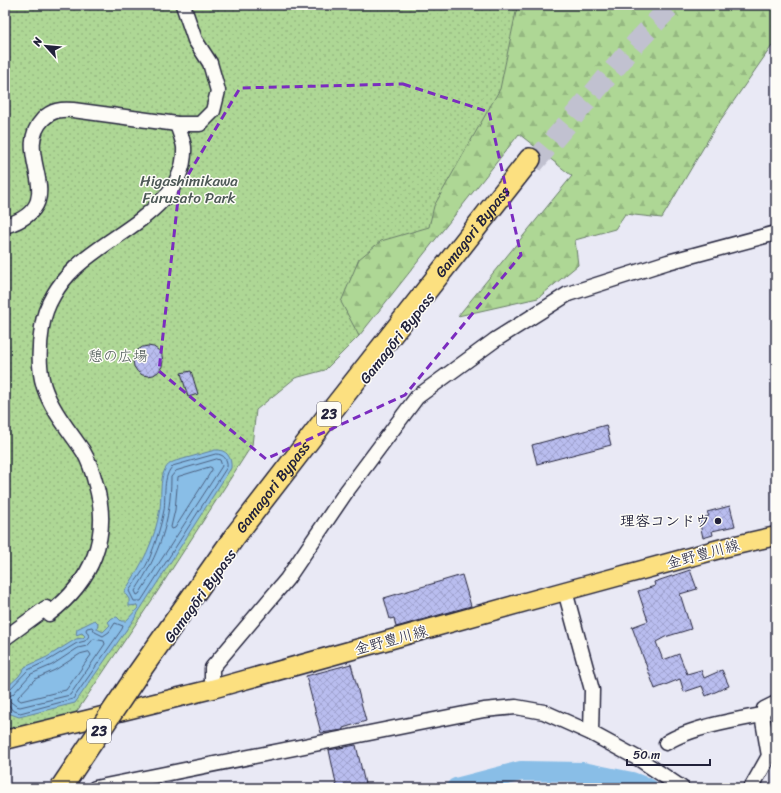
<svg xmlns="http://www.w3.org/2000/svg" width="781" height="793" font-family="Sriracha,'Klee One',sans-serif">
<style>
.forest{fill:url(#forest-firs);stroke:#687c68}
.park{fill:url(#park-dots);stroke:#687c68}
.water{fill:#89bee7;stroke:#6080a2}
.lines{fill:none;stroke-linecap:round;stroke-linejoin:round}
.shore{stroke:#4b6080;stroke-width:1}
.river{stroke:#89bee7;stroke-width:20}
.building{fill:url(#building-cross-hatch);stroke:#22223b}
.highway-tunnel{stroke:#c1c1d0;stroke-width:21;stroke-dasharray:21 10;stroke-linecap:butt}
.minor-casing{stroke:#22223b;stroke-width:17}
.major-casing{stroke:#22223b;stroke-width:21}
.highway-casing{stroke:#22223b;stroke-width:24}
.minor{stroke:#fdfcf7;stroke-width:14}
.major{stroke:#fce080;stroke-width:18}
.highway{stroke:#fce080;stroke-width:21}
.highway-bridge-casing{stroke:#22223b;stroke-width:24;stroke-linecap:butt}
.highway-bridge{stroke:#fce080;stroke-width:21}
.marked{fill:none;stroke:#7b2cbf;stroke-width:3;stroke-dasharray:8 5;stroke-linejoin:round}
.poi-dot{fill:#22223b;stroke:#fdfcf7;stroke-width:1.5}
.labels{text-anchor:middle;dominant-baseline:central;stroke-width:3;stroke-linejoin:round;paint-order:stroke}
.shield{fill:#fdfcf7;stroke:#646373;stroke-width:1}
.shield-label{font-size:14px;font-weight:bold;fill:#22223b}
.park-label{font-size:15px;fill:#4c5856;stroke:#fdfcf7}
.street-label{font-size:15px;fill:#22223b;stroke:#fdfcf7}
.poi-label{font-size:15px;font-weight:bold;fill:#22223b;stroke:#fdfcf7;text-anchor:end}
</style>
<defs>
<pattern id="forest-firs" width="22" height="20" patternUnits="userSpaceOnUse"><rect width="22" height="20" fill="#aed795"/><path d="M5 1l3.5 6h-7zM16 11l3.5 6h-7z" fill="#95b881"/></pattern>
<pattern id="park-dots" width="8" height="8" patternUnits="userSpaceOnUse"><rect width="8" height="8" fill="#aed795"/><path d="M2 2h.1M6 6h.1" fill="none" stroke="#95b881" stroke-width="1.8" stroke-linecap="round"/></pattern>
<pattern id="building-cross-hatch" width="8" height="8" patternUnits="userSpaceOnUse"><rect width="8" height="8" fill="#b9bdef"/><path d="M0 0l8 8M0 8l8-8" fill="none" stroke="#9fa2ce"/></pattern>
</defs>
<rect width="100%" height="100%" fill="#e9e9f5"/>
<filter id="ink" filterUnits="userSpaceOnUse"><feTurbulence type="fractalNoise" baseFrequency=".025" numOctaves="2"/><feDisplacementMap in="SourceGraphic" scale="8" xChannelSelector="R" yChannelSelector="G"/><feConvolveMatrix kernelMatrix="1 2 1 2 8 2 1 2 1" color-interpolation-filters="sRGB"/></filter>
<g filter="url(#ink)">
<polygon class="forest" points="195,5 776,5 776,40 715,128 662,218 625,214 615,229 575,240 578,265 538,298 458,316 572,176 519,134 359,336 325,370"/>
<polygon class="park" points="5,5 516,5 517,7 500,89 434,206 429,227 381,241 359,259 341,302 359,336 325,370 295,378 256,410 252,445 154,597 73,717 5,735"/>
<path class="water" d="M215,450c12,-1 17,8 16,18l-97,151 -59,84 -56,14 -11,-4 -3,-10v-14l14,-13 6,-9 22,-10 29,-18 7,-1 2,-2 -3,-3 -6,2 1,-6 18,-9 3,3 -1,6 6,3 7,-7 -2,-3 4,-4 5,-1 4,4h5l12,-13 -1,-3 -8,1v-7l-5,-7c18,-27 31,-51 36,-84 2,-12 -2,-38 11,-45 3,-2 8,-3 12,-4 11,-3 21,-6 32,-9z"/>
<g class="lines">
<g class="shore">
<path d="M216,454c8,0 12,6 11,13l-86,134h-7l-5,-10c7,-11 16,-21 21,-34 6,-15 11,-31 14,-47 2,-14 -2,-34 9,-44z"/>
<path d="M217,459l3,1 2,6 -83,128 -2,1 -2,-4c24,-36 36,-70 36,-114l5,-6z"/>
<polygon points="210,467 212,468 212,470 175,528 172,529 171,527 175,510 178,477"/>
<polygon points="94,639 104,641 105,644 70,695 20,707 16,706 7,699 8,697 13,694 31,674 52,665 78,648 87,646"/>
<polygon points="89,652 91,655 66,690 21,701 18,699 18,697 35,679 55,670 80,654"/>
<polyline points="5,691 9,690 28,670 49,660 77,643 85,641 89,636 86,630 87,628 92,627 95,632 103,636 109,632 115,623 123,626 122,629 73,699 20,713 12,710 9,705 5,705"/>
</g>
<polyline class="river" points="456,788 521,771 583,772 632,782 648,788"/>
</g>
<g class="building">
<circle cx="148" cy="361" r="15"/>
<polygon points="191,371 198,394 188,397 181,373"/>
<polygon points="606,425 611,445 537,464 532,445"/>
<polygon points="730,506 735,526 712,531 713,535 703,538 699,519 709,516 707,512"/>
<polygon points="690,570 697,589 680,594 691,629 665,637 656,642 663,660 679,654 687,674 701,670 704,678 722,670 729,686 706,696 702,686 684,692 680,679 655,689 632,627 648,621 638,591 655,586 654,582"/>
<polygon points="462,575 471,606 396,627 394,618 390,619 384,598"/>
<polygon points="351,664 366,721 343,728 343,730 321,733 306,676"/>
<polygon points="356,745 366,788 337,788 329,750"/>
</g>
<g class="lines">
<polyline class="highway-tunnel" points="533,164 636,43 672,5"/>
<defs>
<g id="minor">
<path d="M5,226c71,-22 4,-71 38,-107 9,-9 18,-10 30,-9l104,14h23l13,-13 5,-20 -8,-28 -15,-23 -12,-35"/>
<polyline points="565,591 592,690 591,733"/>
<path d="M5,638l41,-30 3,6c43,-33 62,-77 47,-129 -3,-12 -7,-24 -13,-34 -14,-21 -31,-40 -39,-64 -6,-19 -5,-41 -2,-60 3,-22 17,-44 33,-59 36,-35 112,-61 109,-121 -1,-7 -5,-16 -7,-23"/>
<polyline points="212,689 212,668 287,579 346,492 417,397 495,340 568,294 668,262 776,233"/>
<path d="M666,743c23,-15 69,-23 96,-28l2,-6 12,-6"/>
<polyline points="95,788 484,710 516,707 544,712 591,733 639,759 682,788"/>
<polyline points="751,788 769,756 762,715"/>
</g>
<polyline id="major" points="5,740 212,689 565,591 723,548 776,536"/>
<g id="highway">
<path id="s1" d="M137,675l98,-139 95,-123 200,-254"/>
</g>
</defs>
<use href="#minor" class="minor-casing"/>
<use href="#major" class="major-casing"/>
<use href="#highway" class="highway-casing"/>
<use href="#minor" class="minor"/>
<use href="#major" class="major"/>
<use href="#highway" class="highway"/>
<defs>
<polyline id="highway-bridge" points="61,788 137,675"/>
</defs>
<use href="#highway-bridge" class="highway-bridge-casing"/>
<use href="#highway-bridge" class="highway-bridge"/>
</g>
</g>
<path class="marked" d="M403,84l86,28 32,143 -116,140 -139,64 -107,-88 20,-181 61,-102z"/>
<circle class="poi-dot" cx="718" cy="521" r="4"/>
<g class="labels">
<g class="shield">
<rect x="317" y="402" width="24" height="24" rx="3"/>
<rect x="87" y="719" width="24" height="24" rx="3"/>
</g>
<g class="shield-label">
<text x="329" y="414">23</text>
<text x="99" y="731">23</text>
</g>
<g class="park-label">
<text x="189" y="181">Higashimikawa<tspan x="189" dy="17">Furusato Park</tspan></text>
<text x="118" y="356">憩の広場</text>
</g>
<g class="street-label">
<text stroke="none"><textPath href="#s1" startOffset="556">Gamagori Bypass</textPath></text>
<text transform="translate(397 338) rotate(-52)">Gamagōri Bypass</text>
<text stroke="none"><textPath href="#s1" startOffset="232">Gamagori Bypass</textPath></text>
<text transform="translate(703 554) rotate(-15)">金野豊川線</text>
<text transform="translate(200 596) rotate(-54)">Gamagōri Bypass</text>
<text transform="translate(391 640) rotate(-15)">金野豊川線</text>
</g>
<g class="poi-label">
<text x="710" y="521">理容コンドウ</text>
</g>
</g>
<rect width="781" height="793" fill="none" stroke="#fdfcf7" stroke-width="20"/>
<rect x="10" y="10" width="761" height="773" fill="none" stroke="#22223b" stroke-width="1.5" filter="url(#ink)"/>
<g transform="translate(46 46) rotate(297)" stroke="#fdfcf7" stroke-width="3" paint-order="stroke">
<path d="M0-3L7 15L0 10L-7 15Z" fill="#22223b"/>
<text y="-6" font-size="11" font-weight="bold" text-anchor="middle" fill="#22223b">N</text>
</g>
<path d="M627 759v6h83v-6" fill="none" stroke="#22223b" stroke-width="2"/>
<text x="633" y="759" font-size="12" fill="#22223b" stroke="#fdfcf7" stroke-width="3" paint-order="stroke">50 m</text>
</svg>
